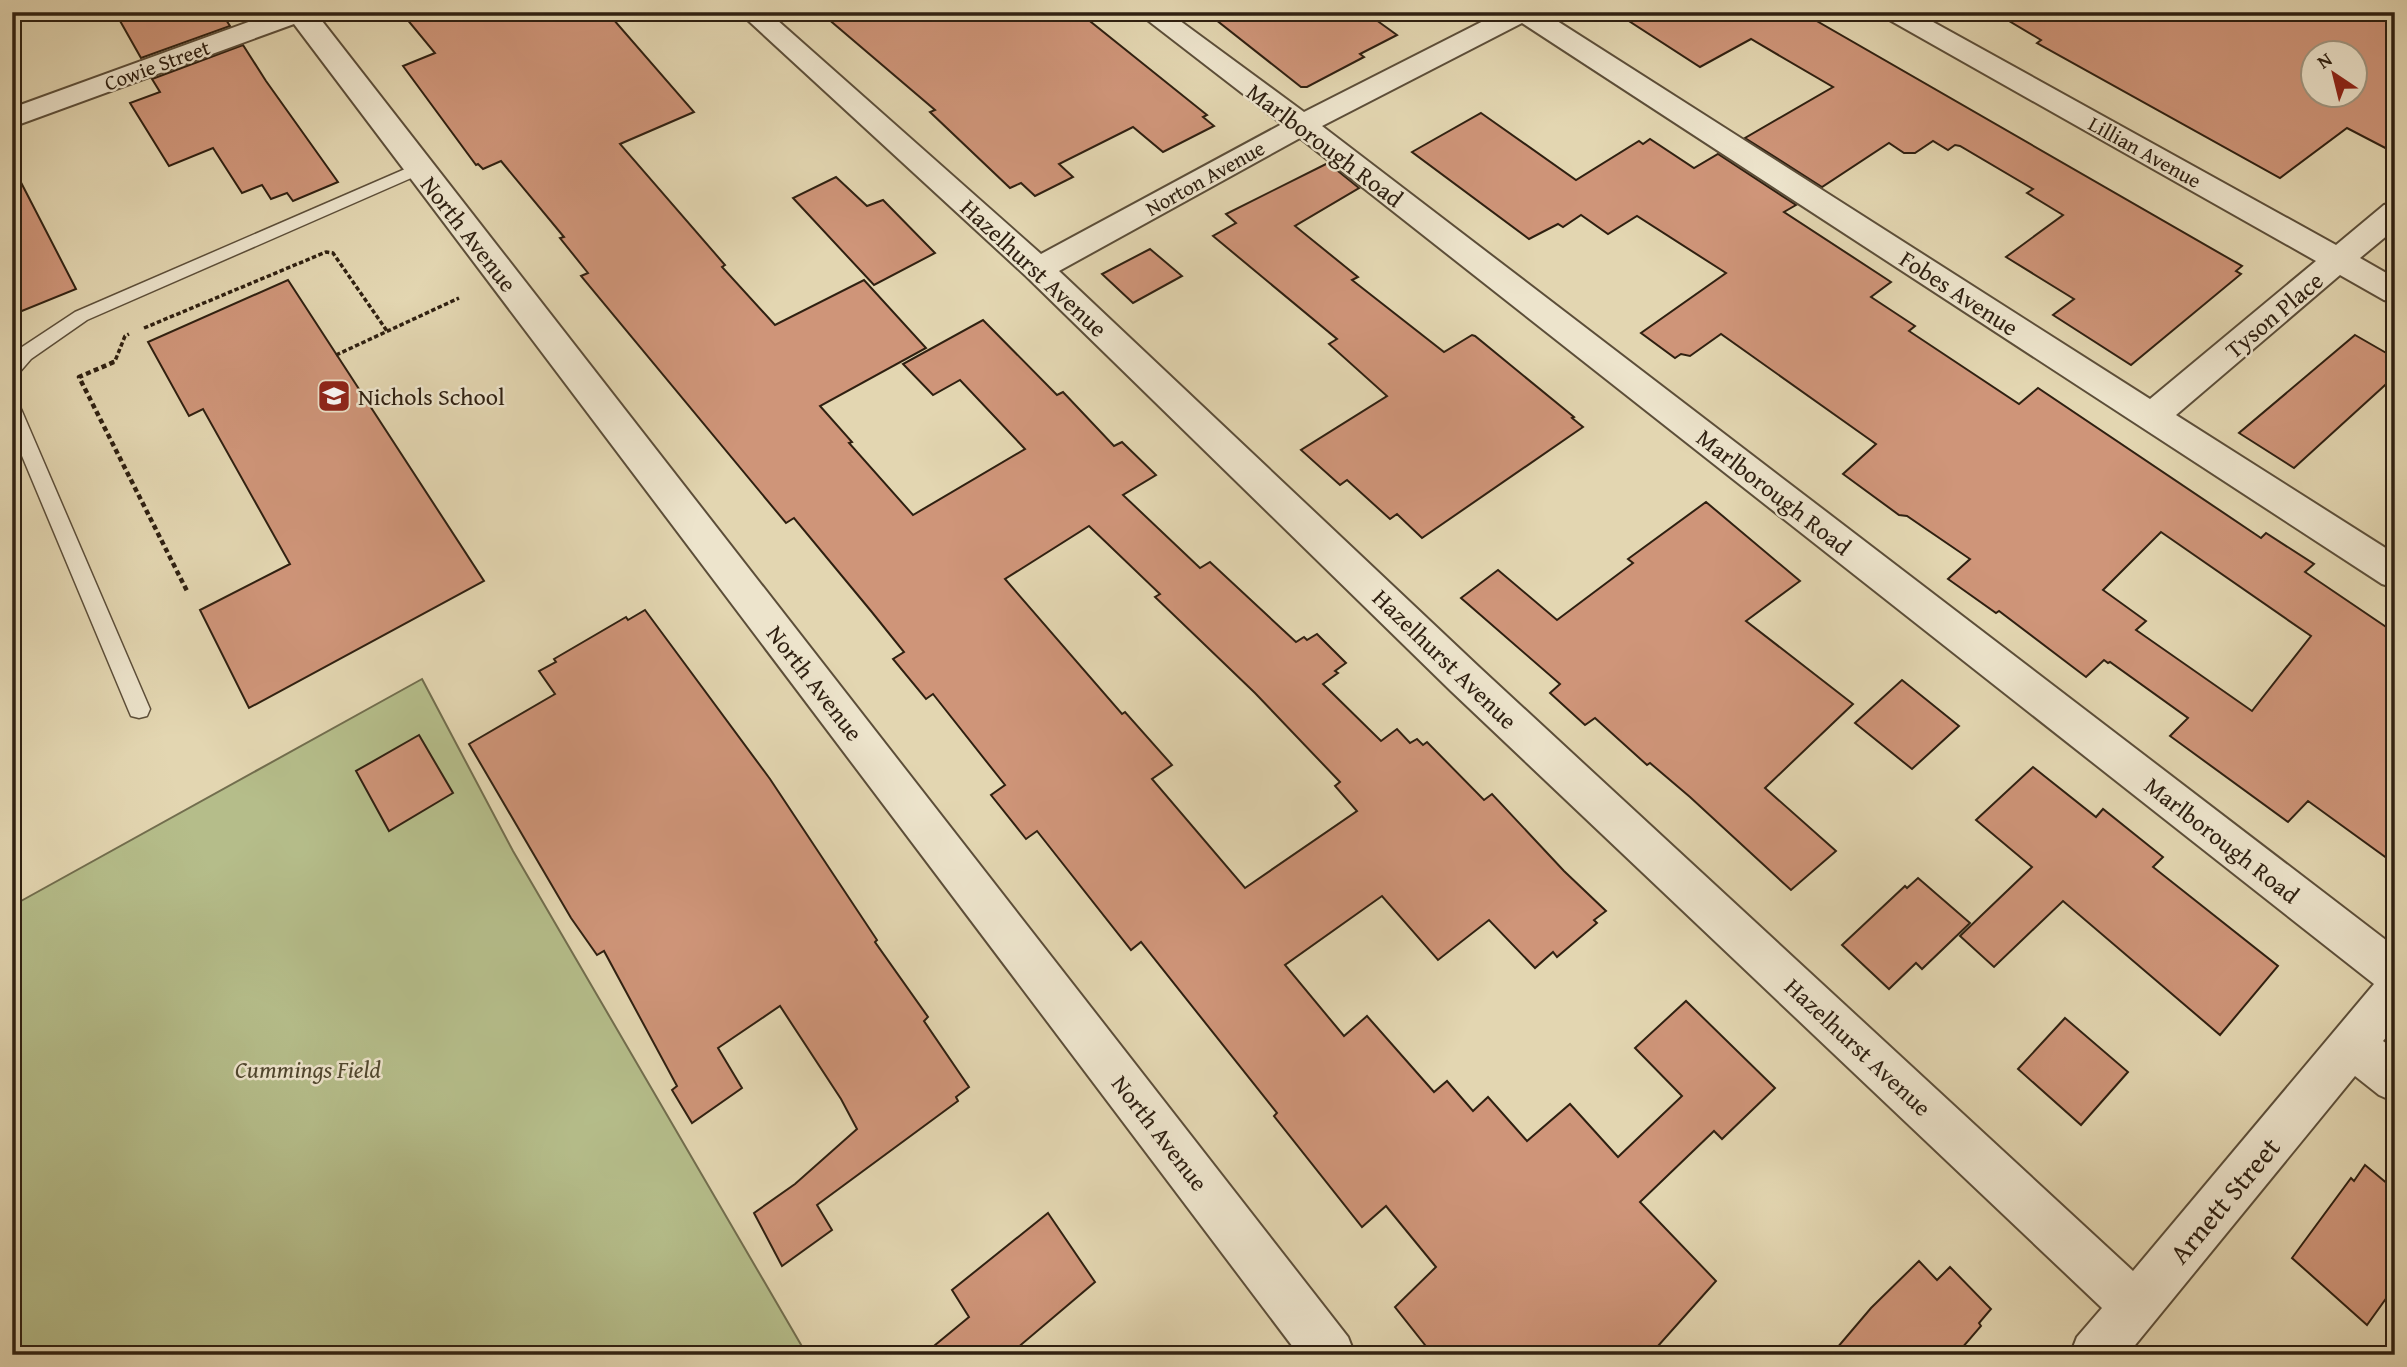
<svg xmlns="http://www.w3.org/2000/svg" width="2407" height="1367" font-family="'Gentium Book Plus',serif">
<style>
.green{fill:#b5bd8a;stroke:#726e4e;stroke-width:2}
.building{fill:#cf9579;stroke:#2f2011;stroke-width:2;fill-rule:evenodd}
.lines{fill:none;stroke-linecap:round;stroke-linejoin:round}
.lane-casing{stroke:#5c4e39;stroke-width:3}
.street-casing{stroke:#5c4e39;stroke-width:4}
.path-far1{stroke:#2f2011;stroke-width:3.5;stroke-dasharray:4.5 2.5;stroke-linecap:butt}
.path{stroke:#2f2011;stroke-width:4.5;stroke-dasharray:5 3.5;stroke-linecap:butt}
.lane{fill:#ede4cc;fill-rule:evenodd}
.street{fill:#ede4cc;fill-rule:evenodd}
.labels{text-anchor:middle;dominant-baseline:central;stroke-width:5;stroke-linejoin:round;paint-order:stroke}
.far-street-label{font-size:21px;fill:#2f2011;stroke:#ede4cc}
.street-label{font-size:24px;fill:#2f2011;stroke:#ede4cc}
.poi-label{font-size:24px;fill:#2f2011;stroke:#ede4cc;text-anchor:start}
.park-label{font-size:24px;font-style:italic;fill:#50472f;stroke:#ede4cc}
.near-street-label{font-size:28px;fill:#2f2011;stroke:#ede4cc}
</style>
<rect width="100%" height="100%" fill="#e3d6b1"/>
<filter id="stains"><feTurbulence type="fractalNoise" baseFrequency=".00286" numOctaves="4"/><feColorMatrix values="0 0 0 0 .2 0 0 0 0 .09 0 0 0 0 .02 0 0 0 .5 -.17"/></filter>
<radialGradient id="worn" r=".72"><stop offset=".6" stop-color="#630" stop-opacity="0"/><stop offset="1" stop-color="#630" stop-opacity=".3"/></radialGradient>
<polygon class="green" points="422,679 513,851 807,1355 12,1355 12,906"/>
<g class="building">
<polygon points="115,12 221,12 230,26 141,58"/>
<path d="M401,12h206l87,100 -74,32 105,121 -3,2 53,58 89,-45 62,68 -106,58 32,36 -3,1 64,72 112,-66 -65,-69 -27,15 -30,-31 80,-44 74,75 6,-3 51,54 8,-4 34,33 -33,20 77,73 10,-6 86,80 8,-5 3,3 10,-6 29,29 -11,8 3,2 -15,11 58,57 16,-12 13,14 7,-4 6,6 4,-3 57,58 8,-6 72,77 42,40 -12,9 3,3 -40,34 -4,-5 -18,16 -46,-48 -51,40 -56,-64 -97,69 59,71 23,-20 67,76 13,-11 26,30 15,-14 39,44 43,-37 48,53 64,-61 -47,-48 51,-47 89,87 -53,51 -8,-8 -74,71 76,79 -66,74h-217l-38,-48 41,-40 -50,-61 -24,21 -88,-111 3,-3 -136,-171 -10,8 -94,-119 -11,8 -35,-44 14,-10 -72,-91 -7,5 -33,-40 11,-7 -33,-41 -77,-93 -8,5 -205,-247 7,-3 -28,-35 4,-1 -63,-76 -18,8 -5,-5 -2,1 -73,-99 32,-13zM1089,526l71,68 -5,3 100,96 85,89 -5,4 22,25 -112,77 -93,-109 20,-14 -47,-53 -3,2 -117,-135z"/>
<polygon points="820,12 1070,12 1076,17 1081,14 1207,115 1203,117 1214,126 1163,152 1133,127 1059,164 1073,177 1035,196 1021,183 1010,188 930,112 935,110"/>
<polygon points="1206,12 1365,12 1397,35 1360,54 1364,57 1307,87 1301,87"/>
<polygon points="1615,12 1801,12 2242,266 2236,271 2241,274 2131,365 2053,315 2074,299 2006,257 2063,215 2027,193 2033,189 1960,146 1955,145 1948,150 1933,141 1915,153 1904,153 1889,143 1822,187 1745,138 1833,87 1751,39 1700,67"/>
<path d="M1994,12h401v141l-48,-25 -67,50 -243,-135 4,-3zM2313,52h42v42h-42z"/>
<polygon points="243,45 266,81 338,182 293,201 287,193 271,199 262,185 242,193 213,148 169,166 130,103 160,92 152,79"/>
<path d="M1481,113l95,67 63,-39 4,3 7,-5 44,29 24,-14 78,51 -12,7 107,70 -20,15 44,29 -6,5 110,73 19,-16 223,150 5,-5 48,31 -9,8 90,61v231l-87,-63 -20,21 -118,-86 18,-18 -78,-56 -2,1 -4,-3 -18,17 -87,-66 -3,2 -48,-34 22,-20 -63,-43 -8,-1 -56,-41 33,-30 -155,-110 -31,22 -9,-2 -6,4 -34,-25 85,-60 -89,-57 -29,18 -27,-19 -18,12 -5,-3 -29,15 -117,-87zM2161,532l150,104 -59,75 -116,-81 10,-9 -43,-31z"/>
<polygon points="1328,163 1359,188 1295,226 1358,277 1352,280 1444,352 1472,335 1475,336 1574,417 1572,418 1583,427 1422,538 1397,514 1390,519 1347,480 1340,485 1301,450 1387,396 1329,344 1337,339 1213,236 1236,223 1226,214"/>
<polygon points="12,165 76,289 12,315"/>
<polygon points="836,177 867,206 883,200 935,253 874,285 793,198"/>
<polygon points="1150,249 1182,276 1133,303 1102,274"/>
<polygon points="288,280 484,581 249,708 200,610 290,564 203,409 189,416 148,342"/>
<polygon points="2355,335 2395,358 2395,376 2294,468 2239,433"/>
<polygon points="1706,502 1800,581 1746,621 1853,704 1765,788 1836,851 1791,890 1690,797 1650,763 1647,765 1595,718 1585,725 1550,693 1560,684 1461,598 1498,570 1557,620 1633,563 1628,559"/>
<polygon points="645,610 770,779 877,940 875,942 928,1017 924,1021 969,1087 956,1097 958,1101 817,1205 832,1230 782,1266 754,1213 795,1184 857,1129 841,1099 780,1006 718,1048 742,1088 692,1123 672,1090 677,1086 604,951 597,955 571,918 469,744 555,694 539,671 556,662 554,659 626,617 628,620"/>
<polygon points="1902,680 1959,726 1912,769 1855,723"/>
<polygon points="419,735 453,793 389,831 356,771"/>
<polygon points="2033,767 2096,817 2103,809 2163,857 2153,867 2278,966 2220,1035 2063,901 1994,967 1960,936 2032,867 1976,820"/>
<polygon points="1918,878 1970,923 1922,969 1916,963 1889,989 1842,945 1905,886 1907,888"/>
<polygon points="2065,1018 2128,1072 2081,1125 2018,1069"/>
<polygon points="2365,1165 2395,1190 2395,1286 2367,1325 2292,1258 2351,1178 2354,1181"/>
<polygon points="1048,1213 1095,1282 1009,1355 923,1355 969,1317 952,1290"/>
<polygon points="1919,1261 1937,1280 1950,1267 1991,1309 1979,1323 1981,1326 1956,1355 1831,1355 1871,1308"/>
</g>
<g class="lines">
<defs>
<g id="lane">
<polygon points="419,163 427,168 425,172 87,320 31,359 18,374 12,376 12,357 19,349 75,312"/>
<polygon points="12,402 19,404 21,409 150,709 147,716 139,718 131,716 128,709 12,432"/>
</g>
<g id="street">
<polygon points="276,12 315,12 1348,1337 1355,1355 1299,1355 294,24 12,127 12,108"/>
<path d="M739,12h29l273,242 241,-130 -145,-112h31l136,100 197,-100h42l607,387 166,-138 -430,-243 -4,-6h33l421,233 48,-40 11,-3v27l-35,29 35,20v25l-11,-3 -44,-25 -164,140 219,139v34l-13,-4 -860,-561 -200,103 1073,821v80l-12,14 12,9v52l-16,-7 -24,-19 -228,279h-57l7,-18 25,-29 -651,-617 -424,-414zM1300,138l1074,846 -241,287 -654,-604 -420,-396z"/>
</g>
</defs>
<use href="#lane" class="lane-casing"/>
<use href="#street" class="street-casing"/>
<g class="path-far1">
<polyline points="144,328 326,252 333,253 387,331"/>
<polyline points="336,355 459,298"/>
<polyline points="110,363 115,361 125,336 129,334"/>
</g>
<polyline class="path" points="114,362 79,377 187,591"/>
<use href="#lane" class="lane"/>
<use href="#street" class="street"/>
</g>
<defs>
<symbol id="school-square" viewBox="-11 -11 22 22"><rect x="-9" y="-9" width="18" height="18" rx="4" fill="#8f2418" stroke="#ede4cc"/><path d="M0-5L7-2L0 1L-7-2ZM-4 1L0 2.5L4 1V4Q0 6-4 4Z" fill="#fff"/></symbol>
</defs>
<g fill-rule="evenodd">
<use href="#school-square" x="315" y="377" width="38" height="38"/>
</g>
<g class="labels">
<g class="far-street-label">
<text transform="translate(157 65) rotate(-20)">Cowie Street</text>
<text transform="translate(2145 152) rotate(29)">Lillian Avenue</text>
<text transform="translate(1205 178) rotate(-29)">Norton Avenue</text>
</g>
<g class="street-label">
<text transform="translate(1325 145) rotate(37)">Marlborough Road</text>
<text transform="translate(469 234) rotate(52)">North Avenue</text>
<text transform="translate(1034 268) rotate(43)">Hazelhurst Avenue</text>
<text transform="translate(1959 293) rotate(33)">Fobes Avenue</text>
<text transform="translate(2274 315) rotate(-40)">Tyson Place</text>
<text transform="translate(1774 492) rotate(38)">Marlborough Road</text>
<text transform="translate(1445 659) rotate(44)">Hazelhurst Avenue</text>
<text transform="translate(815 683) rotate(52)">North Avenue</text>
<text transform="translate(2222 840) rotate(38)">Marlborough Road</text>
<text transform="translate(1858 1047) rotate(43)">Hazelhurst Avenue</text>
<text transform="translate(1160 1133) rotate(52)">North Avenue</text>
</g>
<g class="poi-label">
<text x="358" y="396">Nichols School</text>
</g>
<g class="park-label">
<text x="308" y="1069">Cummings Field</text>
</g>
<g class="near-street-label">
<text transform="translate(2224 1200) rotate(-50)">Arnett Street</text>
</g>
</g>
<rect width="2407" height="1367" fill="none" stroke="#e3d6b1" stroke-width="42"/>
<rect x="14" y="14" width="2379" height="1339" fill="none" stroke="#2f2011" stroke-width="3.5"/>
<rect x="21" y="21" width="2365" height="1325" fill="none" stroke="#2f2011" stroke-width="2"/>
<g transform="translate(2334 74) rotate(325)"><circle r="33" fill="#ede4cc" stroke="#a19681" stroke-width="2"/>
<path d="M0-5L12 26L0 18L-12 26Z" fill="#8f2418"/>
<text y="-10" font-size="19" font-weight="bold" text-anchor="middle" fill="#2f2011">N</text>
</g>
<rect width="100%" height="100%" filter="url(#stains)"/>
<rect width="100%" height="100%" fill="url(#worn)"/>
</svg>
